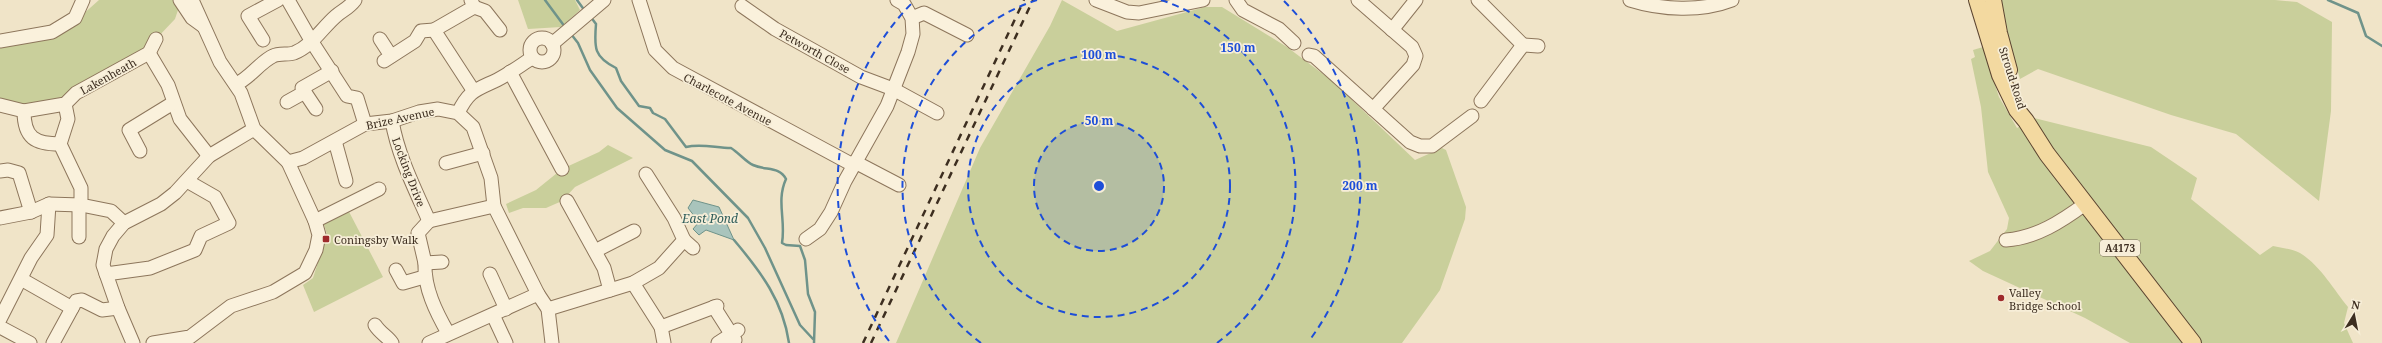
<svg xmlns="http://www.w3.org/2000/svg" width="2382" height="343" font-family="'Noto Serif',serif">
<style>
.green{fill:#c9cf9b}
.water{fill:#a9c4bc;stroke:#6f938a}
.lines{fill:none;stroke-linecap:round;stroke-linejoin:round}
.stream{stroke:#6f938a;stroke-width:2.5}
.minor-casing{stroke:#8d765c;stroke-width:15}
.major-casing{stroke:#5b4430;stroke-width:18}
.minor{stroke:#faf1dc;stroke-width:13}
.major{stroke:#f3d9a0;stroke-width:16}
.rail{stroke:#3d2e20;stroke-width:2.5;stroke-dasharray:7 7;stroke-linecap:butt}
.ring{fill:none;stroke:#1d4ed8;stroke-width:2;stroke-dasharray:7 5}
.poi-dot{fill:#9e2a2b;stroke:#f7eed8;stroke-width:1.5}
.labels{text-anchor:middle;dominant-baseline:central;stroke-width:3.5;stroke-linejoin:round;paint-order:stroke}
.shield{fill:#f7eed8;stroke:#756857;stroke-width:1}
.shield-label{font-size:10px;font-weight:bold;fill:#3d2e20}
.street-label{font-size:11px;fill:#3d2e20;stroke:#f7eed8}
.poi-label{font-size:11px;fill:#3d2e20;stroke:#f7eed8;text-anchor:start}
.water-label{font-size:12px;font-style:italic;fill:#2f5d5a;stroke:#f7eed8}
.centre{fill:#1d4ed8;stroke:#f7eed8;stroke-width:2}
.ring-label{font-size:12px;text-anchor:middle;font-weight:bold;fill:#1d4ed8;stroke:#f7eed8;stroke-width:3.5;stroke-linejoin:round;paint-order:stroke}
</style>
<rect width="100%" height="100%" fill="#f0e4c8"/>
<g class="green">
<polygon points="99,0 177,0 179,7 175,19 156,39 149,53 76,93 34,110 0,104 0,44 72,24"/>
<polygon points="518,0 575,0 580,10 561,27 528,29"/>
<polygon points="1062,0 1117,31 1205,7 1222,7 1287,47 1331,80 1415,160 1442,148 1446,150 1466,207 1465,219 1440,290 1402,343 896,343 980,148 1050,26"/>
<polygon points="1999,0 2275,0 2297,2 2332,22 2331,111 2319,201 2236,134 2171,115 2038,69 2020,79 2001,14"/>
<path d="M1983,47l16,50 18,31 17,-10 117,29 46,31 -6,21 69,56 13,-9c9,2 19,3 27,7 20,12 34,37 48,54l-4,16 9,20h-223l-45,-25 -102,-47 -14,-10 21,-10 17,-22 2,-11 -21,-46 -7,-65 -10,-48 4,-2 -2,-7z"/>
<polygon points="608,145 633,158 575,187 562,201 546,208 523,208 509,213 506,204 536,190 562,169 599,152"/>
<polygon points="346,206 383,277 314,312 303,285 313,278 327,234 322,219"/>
</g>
<polygon class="water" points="693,200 719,207 734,240 706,230 699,235 693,229 699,222 688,208"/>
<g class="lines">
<g class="stream">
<polyline points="545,0 565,27"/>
<polyline points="577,0 585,11"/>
<polyline points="2328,0 2358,13 2366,36 2382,46"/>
<path d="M590,16l6,8c-2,24 -2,33 20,44l5,13 18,25 11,2 3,5 12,6 21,28c15,-4 30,1 45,1 8,5 15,14 22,17 13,6 26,1 33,14 -10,22 0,41 -4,64l4,2 14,1 5,14 3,34 7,18 -1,31"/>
<polyline points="571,34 578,43 590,70 617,108 665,150 692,161 748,218 765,248 800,325 813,339"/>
<path d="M734,240c27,32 49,61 55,103"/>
</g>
<defs>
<g id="minor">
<polyline points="180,0 192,18 203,26"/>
<polyline points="288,0 312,42 347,96 357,98 365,124"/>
<polyline points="471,0 474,7 434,30 473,90"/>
<polyline points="639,0 655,50 673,68 853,165"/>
<polyline points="1096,0 1127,12 1139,13 1203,0"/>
<polyline points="1236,0 1243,10 1279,29 1294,43"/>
<polyline points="1358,0 1412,47 1416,56 1413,65 1373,109"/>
<polyline points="1478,0 1523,45"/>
<path d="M1630,0c32,10 71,12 102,0"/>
<polyline points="742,6 775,29 861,77 893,89 937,113"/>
<polyline points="474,7 485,11 500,30"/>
<polyline points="912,18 924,13 967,35"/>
<polyline points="1392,30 1416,0"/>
<circle cx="542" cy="50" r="12"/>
<polyline points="380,39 391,56"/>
<polyline points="263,40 248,16 278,0"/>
<polyline points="0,41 52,32 75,18 83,0"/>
<polyline points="552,44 604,0"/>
<polyline points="149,53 168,85 180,119 209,156"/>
<polyline points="1309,55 1314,56 1410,142 1420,146 1432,146 1472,116"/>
<polyline points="384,61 415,41 421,31 434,30"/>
<polyline points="510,72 562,169"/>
<path d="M236,84c13,-5 24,-22 37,-28 6,-3 15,-1 21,-3 18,-7 28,-25 42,-37 7,-6 13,-8 19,-16"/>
<polyline points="1481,101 1523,45 1538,46"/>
<polyline points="287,102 305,92"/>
<path d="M0,105l24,6c0,27 11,33 36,33l21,44v17l30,6 13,12"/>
<polyline points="316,109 302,88 332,71"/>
<polyline points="24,111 65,104 76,93 149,53 156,39"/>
<path d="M458,113c11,-23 18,-23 39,-33 12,-6 24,-15 35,-22"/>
<path d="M392,121c6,35 23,68 37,100"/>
<polyline points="335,141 346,181"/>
<polyline points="60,144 68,119 65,104"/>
<polyline points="140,151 129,130 173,103"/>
<polyline points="288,162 303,158 365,124 392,121 419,112 438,109 458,113 473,127 491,178 494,206 538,294 548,309 552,343"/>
<polyline points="855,162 899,185"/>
<polyline points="446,163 483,153"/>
<polyline points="0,171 8,170 19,173 31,212"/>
<polyline points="567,201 604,268 610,290"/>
<polyline points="0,218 31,212 49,204 81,205"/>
<polyline points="315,221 379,189"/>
<polyline points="429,221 494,206"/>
<polyline points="429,221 418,233 425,263 442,262"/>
<polyline points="79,237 79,204"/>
<polyline points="806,239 820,229 831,212 845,181 887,106 908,52 913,34 912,18 904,4 897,0"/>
<polyline points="684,240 693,248"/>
<path d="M2006,240c30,-2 56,-19 79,-36"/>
<polyline points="595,251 634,231"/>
<path d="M425,263c-1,25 11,49 23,70"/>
<polyline points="396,270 403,283 424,277"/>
<polyline points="106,274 150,268 195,250 201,236 229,223 215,197 187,181"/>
<polyline points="490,274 506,309"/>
<polyline points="21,279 72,308"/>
<polyline points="633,283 661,327 664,343"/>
<polyline points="714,307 735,340"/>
<polyline points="548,309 633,283 659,268 684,240 674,218 646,174"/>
<polyline points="493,315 506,343"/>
<polyline points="0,319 31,258 47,235 49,204"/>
<path d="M375,325c5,8 12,11 17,18"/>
<polyline points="0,327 30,343"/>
<polyline points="661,327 717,306"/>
<polyline points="53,343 76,301 82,300 102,310 118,308"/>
<polyline points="133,343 118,308 103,265 106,249 113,236 124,223 161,204 175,193 209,156 254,129"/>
<polyline points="153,343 190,337 231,306 273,292 305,273 316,250 319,235 315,221 288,162 254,129 241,93 220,62 192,0"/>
<polyline points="429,343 538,294"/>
<polyline points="718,343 738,330"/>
</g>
<g id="major">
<polyline points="1977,0 2000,75 2017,110 2026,121 2047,154 2193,343"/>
<polyline points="1993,0 1999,33 2009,70"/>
</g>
</defs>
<use href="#minor" class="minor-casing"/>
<use href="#major" class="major-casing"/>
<use href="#minor" class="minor"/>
<use href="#major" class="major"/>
<g class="rail">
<polyline points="863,343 1024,0"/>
<polyline points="871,343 1033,0"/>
</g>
</g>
<circle cx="1099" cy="186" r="65" fill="#1d4ed8" fill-opacity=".12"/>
<g class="ring">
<circle cx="1099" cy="186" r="65"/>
<circle cx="1099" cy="186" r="131"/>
<path d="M981 343A196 196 0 0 1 1037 0M1161 0A196 196 0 0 1 1217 343"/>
<path d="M889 341A261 261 0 0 1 914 1M1284 1A261 261 0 0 1 1309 341"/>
</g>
<g class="poi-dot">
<rect x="322" y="235" width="8" height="8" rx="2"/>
<circle cx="2001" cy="298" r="4"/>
</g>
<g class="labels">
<rect class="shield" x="2100" y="240" width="40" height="16" rx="3"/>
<g class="shield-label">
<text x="2120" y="248">A4173</text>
</g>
<g class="street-label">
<text transform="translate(815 51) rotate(29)">Petworth Close</text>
<text transform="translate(108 76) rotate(-29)">Lakenheath</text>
<text transform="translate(2013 78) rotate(72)">Stroud Road</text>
<text transform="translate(728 99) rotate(28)">Charlecote Avenue</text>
<text transform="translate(400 118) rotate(-12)">Brize Avenue</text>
<text transform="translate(409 172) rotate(69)">Locking Drive</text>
</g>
<g class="poi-label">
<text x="334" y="239">Coningsby Walk</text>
<text x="2009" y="292">Valley<tspan x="2009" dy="13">Bridge School</tspan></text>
</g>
<g class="water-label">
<text x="710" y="218">East Pond</text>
</g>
</g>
<circle cx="1099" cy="186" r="6" class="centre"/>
<g class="ring-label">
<text x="1238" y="52">150 m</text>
<text x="1099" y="59">100 m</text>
<text x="1099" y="125">50 m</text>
<text x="1360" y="190">200 m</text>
</g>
<g transform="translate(2354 315) rotate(10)" stroke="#f7eed8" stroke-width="3" paint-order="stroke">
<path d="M0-3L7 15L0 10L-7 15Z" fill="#3d2e20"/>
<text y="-6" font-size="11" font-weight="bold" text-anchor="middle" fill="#3d2e20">N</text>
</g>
</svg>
